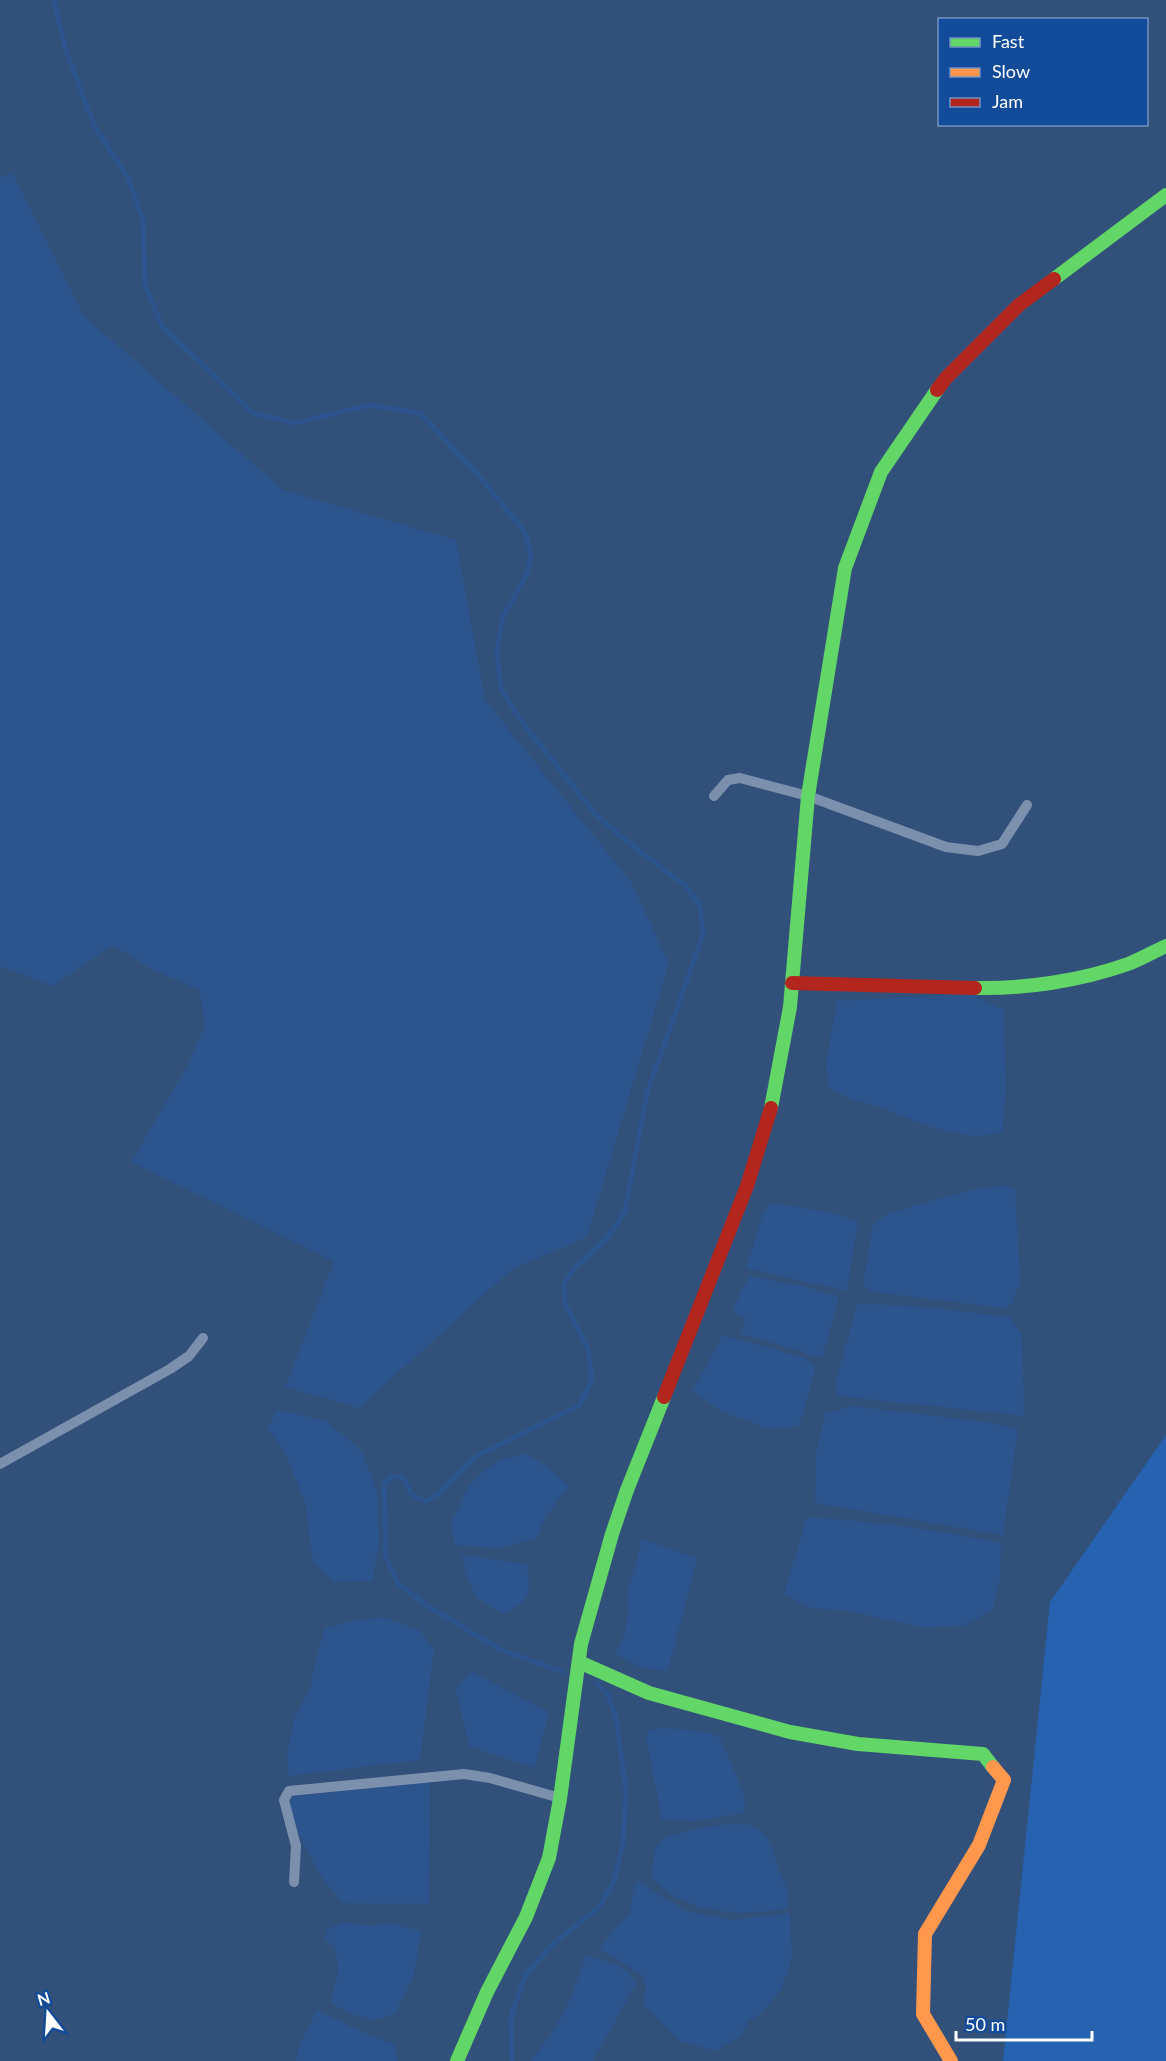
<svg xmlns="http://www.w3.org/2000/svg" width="1166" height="2061" font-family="Lato,sans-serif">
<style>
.green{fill:#2662b0}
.water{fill:#2c558e}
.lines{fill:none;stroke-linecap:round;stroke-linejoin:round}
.stream{stroke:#2c558e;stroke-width:5}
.lane{stroke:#7b90ad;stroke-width:10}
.fast{stroke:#63d668;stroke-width:14}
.slow{stroke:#ff974d;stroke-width:14}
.jam{stroke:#b3261e;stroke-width:14}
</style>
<rect width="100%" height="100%" fill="#31507a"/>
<polygon class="green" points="1166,1435 1166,2061 1003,2061 1050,1602"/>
<g class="water">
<polygon points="12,173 84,316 283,490 456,540 485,700 631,882 669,963 587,1237 511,1270 359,1408 285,1387 334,1262 131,1162 185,1070 205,1027 200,991 146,966 113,945 53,986 0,966 0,177"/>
<polygon points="971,994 1004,1010 1006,1090 1002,1133 973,1137 924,1125 883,1108 857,1101 829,1088 826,1064 837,1001"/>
<polygon points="1003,1185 1015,1189 1020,1281 1013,1303 1005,1308 873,1292 863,1285 873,1225 889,1213 966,1191"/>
<polygon points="771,1203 828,1212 858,1221 847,1291 746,1268 762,1217"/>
<polygon points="749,1276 806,1287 839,1297 822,1358 740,1333 746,1319 735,1313 734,1307"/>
<polygon points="857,1304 913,1306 1010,1317 1022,1335 1024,1416 838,1396 835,1386"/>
<polygon points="723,1335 805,1358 816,1367 799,1426 770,1429 721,1411 692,1391"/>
<polygon points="852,1406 993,1423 1018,1429 1003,1535 815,1503 816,1455 825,1414"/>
<polygon points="278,1410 326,1421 362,1451 377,1491 379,1542 372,1581 335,1582 313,1563 305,1501 285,1454 268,1427"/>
<polygon points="525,1453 548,1467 569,1486 546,1516 536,1539 499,1548 455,1545 451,1523 468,1487 484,1471 500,1460"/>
<path d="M807,1517c66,4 130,13 194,26l-1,35 -8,33 -29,15 -44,1 -69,-16 -41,-3 -25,-14z"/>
<path d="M642,1539l55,19 -29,113c-23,-2 -36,-4 -53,-19l6,-9 4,-12 3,-19 -1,-17z"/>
<path d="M462,1555l65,9c4,30 5,36 -24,50l-26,-16 -12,-26z"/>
<polygon points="384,1617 420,1631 434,1649 420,1760 288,1776 287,1752 295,1716 311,1686 314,1667 325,1628 356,1620"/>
<polygon points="471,1671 549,1712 534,1768 469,1746 456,1690"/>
<polygon points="658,1728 695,1730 719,1736 744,1794 745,1804 744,1813 695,1821 662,1820 646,1737 648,1731"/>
<polygon points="430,1781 429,1904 342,1903 321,1876 290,1818 291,1797"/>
<path d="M723,1825c9,0 21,-2 29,1 16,5 22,24 25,38 4,14 17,30 9,45 -37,5 -71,6 -105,-9 -11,-4 -21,-15 -30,-22 2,-10 2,-23 6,-33 5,-12 53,-19 66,-20z"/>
<polygon points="637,1881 686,1911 732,1920 790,1913 792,1958 781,1990 762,2012 748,2022 741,2036 715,2051 679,2041 643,2004 646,1988 641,1974 599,1949 614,1929 630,1913 632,1895"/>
<polygon points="342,1922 368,1926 387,1923 421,1931 414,1975 395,2013 376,2020 348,2013 331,2002 338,1970 335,1947 325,1940 327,1930"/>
<path d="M586,1956c20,5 41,9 50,28l-43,77h-63c31,-35 41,-63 56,-105z"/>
<polygon points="317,2010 362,2032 394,2044 398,2061 295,2061 300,2044"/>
</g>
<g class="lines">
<g class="stream">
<polyline points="54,0 65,48 94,125 127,176 143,219 145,286 162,326 253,413 295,423 369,405 420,413 480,477 525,532 531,553 528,571 502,619 497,652 501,689 521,721 596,815 629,843 687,887 700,906 703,935 647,1093 625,1211 605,1241 575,1267 564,1284 565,1304 588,1349 592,1378 580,1405 477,1456 459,1472 439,1494 426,1501 412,1495 403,1478 392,1476 384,1485 386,1557 399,1585 428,1606 501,1650 563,1672"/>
<polyline points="512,2061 511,2015 526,1974 553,1944 598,1908 614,1882 623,1842 626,1791 616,1716 607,1693 597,1684"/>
</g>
<g class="lane">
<polyline points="714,796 728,780 740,778 808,796 946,847 978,851 1002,844 1027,805"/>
<polyline points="0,1464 170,1369 189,1356 203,1338"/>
<polyline points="294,1882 296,1846 284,1800 289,1791 464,1774 490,1778 560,1798"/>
</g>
<g class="fast">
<polyline points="1054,279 1166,195"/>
<path d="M975,988c50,1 105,-7 153,-24 13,-5 25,-12 38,-18"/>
<polyline points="771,1108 790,1007 808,796 845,568 881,472 937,390"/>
<polyline points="579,1662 649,1693 790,1732 858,1744 983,1754 993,1767"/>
<polyline points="457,2061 487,1992 526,1917 549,1858 560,1799 581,1644 612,1534 627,1490 664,1397"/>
</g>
<polyline class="slow" points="951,2061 923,2014 925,1934 979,1845 1004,1780 993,1767"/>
<g class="jam">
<polyline points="937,390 946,378 1019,305 1054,279"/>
<polyline points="792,983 975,988"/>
<polyline points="664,1397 747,1186 771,1108"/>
</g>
</g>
<rect x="938" y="18" width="210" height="108" fill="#124b99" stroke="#7193c2" stroke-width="1.5"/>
<rect x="950" y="38" width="30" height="9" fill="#63d668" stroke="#7193c2" stroke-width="1.5"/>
<text x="992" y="48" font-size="18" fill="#ffffff">Fast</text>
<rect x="950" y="68" width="30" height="9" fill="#ff974d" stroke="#7193c2" stroke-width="1.5"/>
<text x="992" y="78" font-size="18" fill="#ffffff">Slow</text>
<rect x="950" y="98" width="30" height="9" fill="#b3261e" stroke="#7193c2" stroke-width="1.5"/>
<text x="992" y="108" font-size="18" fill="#ffffff">Jam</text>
<g transform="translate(48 2013) rotate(343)" stroke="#124b99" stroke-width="4.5" paint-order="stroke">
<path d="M0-4.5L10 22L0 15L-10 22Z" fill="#ffffff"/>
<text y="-9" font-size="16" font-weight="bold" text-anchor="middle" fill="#ffffff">N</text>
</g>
<path d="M956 2031v9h136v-9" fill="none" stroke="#ffffff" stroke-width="3"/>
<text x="965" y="2031" font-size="18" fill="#ffffff" stroke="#124b99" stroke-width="4.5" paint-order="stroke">50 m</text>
</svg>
